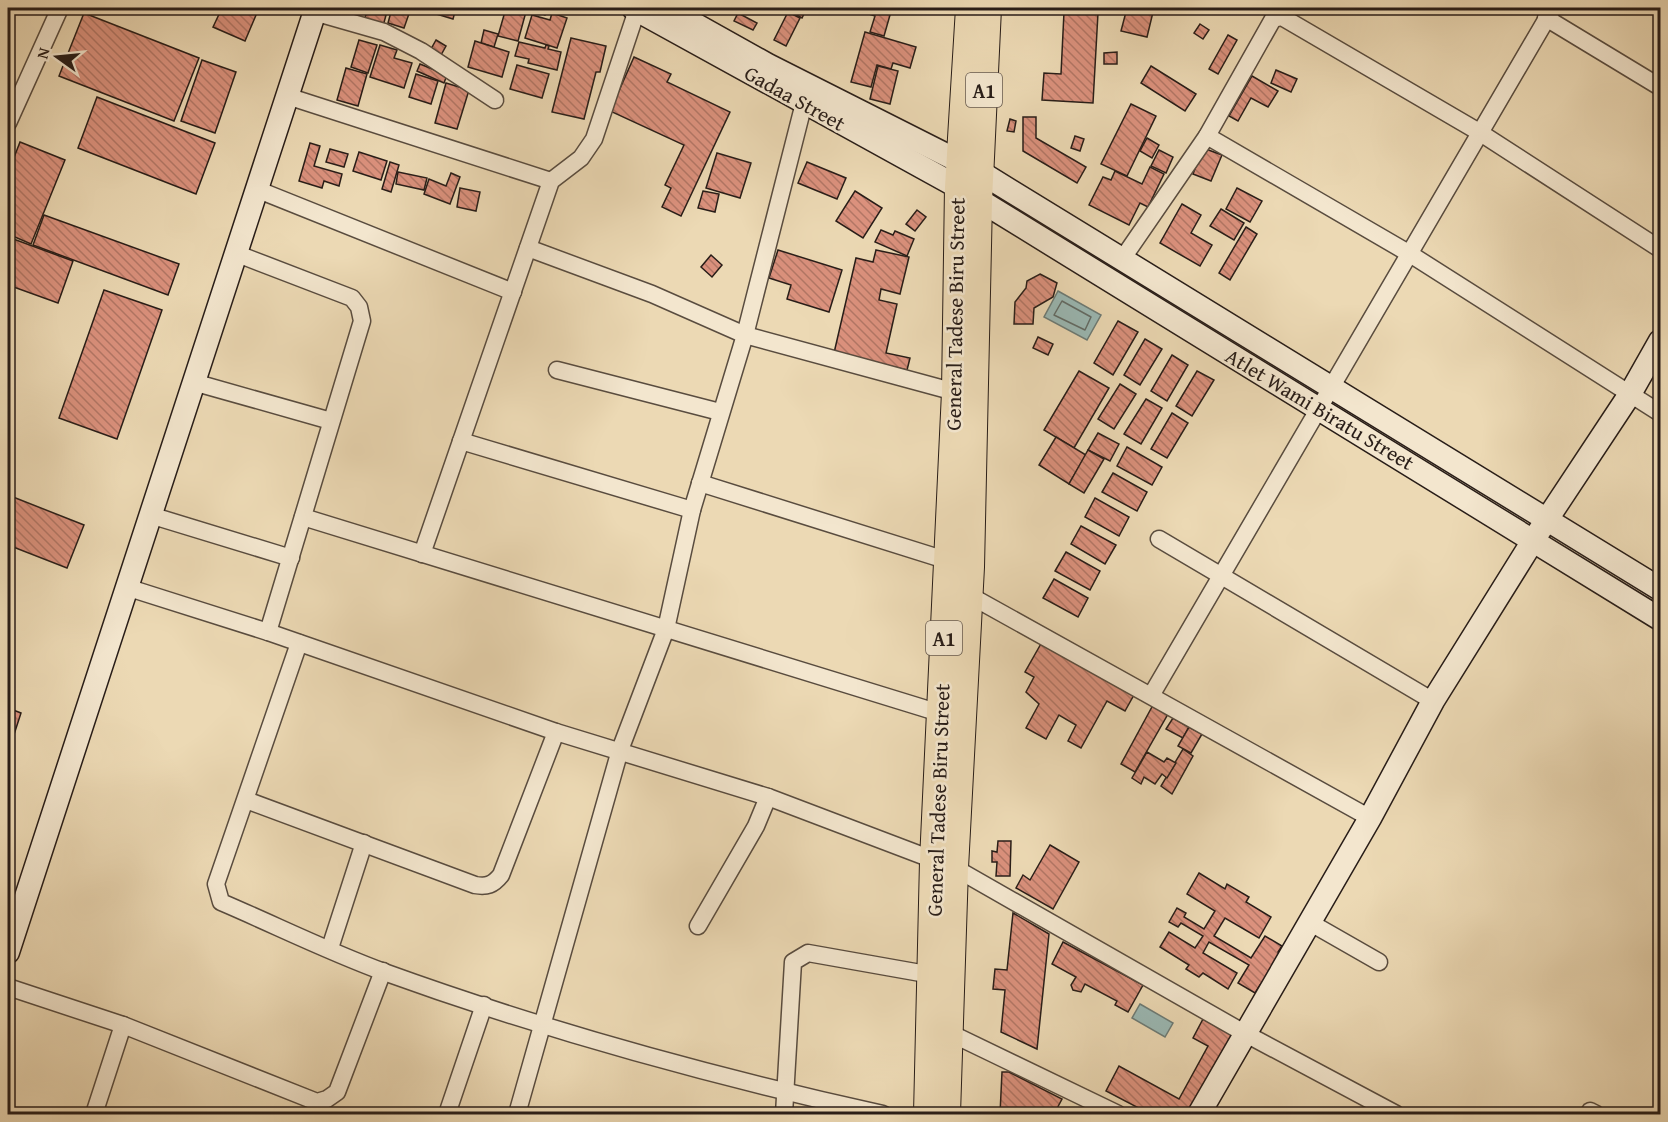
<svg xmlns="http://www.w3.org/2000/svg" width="1668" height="1122" font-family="'Gentium Book Plus',serif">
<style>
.water{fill:#9ab9b5;stroke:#6c7b76;stroke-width:1.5}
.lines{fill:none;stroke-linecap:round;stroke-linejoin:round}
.shore{stroke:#616b66;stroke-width:1.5}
.building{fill:url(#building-back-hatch);stroke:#281d18;stroke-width:1.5}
.street-casing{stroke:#594c3f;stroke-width:19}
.secondary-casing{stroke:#281d18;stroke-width:25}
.primary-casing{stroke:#281d18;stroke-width:28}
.street{stroke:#f3e6ce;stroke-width:16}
.secondary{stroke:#f3e6ce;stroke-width:22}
.primary{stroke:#ecd9b4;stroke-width:26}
.labels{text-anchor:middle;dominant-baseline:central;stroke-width:5;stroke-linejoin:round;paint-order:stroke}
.shield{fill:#f3e6ce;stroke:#65594f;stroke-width:1.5}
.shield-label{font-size:20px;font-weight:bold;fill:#281d18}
.street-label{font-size:21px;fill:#281d18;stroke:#f3e6ce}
</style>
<defs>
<pattern id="building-back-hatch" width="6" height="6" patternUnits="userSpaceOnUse" patternTransform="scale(1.5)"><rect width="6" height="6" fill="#db917d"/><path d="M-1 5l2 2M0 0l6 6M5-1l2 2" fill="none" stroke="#b27665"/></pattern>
</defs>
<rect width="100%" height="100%" fill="#ecd9b4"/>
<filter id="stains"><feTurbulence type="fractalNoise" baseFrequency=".00333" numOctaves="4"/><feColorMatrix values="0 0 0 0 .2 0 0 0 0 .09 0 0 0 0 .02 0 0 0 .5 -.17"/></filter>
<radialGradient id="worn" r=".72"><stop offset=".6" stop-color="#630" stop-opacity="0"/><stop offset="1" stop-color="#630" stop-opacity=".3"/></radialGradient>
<g class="water">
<polygon points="1058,291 1101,315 1087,340 1044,317"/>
<polygon points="1140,1004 1173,1023 1165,1037 1132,1018"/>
</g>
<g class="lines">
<polygon class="shore" points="1062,301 1091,317 1085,330 1054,315"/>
</g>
<g class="building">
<polygon points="222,8 259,8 245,41 213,27"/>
<polygon points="368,8 388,8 383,26 364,21"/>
<polygon points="392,8 411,8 404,28 388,23"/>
<polygon points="435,8 456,8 453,19 433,13"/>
<polygon points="506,8 527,8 518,41 498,36"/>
<polygon points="530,8 548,8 545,15"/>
<polygon points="793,8 807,8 802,18 791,12"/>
<polygon points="868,8 892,8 884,36 870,32 875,16 866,13"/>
<polygon points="1127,8 1154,8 1147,37 1121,31"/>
<polygon points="788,12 800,18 786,46 774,40"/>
<polygon points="1064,12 1098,13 1093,103 1042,100 1044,73 1061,74"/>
<polygon points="84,13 199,58 174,121 59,76"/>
<polygon points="552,13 567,18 557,48 525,38 532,15 550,20"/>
<polygon points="738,13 757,23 753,30 734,21"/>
<polygon points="1200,24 1209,30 1203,39 1194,33"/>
<polygon points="484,30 498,34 494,47 481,43"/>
<polygon points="865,32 916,47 910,68 893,63 891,69 877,65 871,87 851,82"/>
<polygon points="1228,35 1237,40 1218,74 1209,69"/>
<polygon points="571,38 606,46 600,72 596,72 584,119 552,112"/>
<polygon points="359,40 377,45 368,73 351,67"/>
<polygon points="436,40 446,46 441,55 431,49"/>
<polygon points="475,41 509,52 502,77 468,67"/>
<polygon points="519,42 545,48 546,45 549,46 548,49 561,52 557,70 528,63 529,59 515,56"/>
<polygon points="380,45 397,50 394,58 412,63 404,88 370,77"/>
<polygon points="1117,52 1117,64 1104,64 1104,53"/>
<polygon points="634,57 671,74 667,82 730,112 681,216 662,207 671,188 665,185 684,145 610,111"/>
<polygon points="202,60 236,72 215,133 181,121"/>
<polygon points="420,64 447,75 444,83 417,71"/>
<polygon points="517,65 549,74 542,98 510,89"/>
<polygon points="878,66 898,71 890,104 870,99"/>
<polygon points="1151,66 1196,94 1185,111 1141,83"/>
<polygon points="346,68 367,74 358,106 337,100"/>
<polygon points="1276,70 1297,79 1291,92 1271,83"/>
<polygon points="416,74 438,81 431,104 409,97"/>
<polygon points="1252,76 1278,91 1268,107 1251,98 1238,121 1229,116"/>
<polygon points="446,83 469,90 457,129 435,123"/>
<polygon points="97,97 215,143 196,194 78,148"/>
<polygon points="1131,104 1156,116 1127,176 1101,164"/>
<polygon points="1023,117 1036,117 1036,138 1086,167 1077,183 1023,151"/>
<polygon points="1010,119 1016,121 1014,132 1007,131"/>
<polygon points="1075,136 1084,139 1080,151 1071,148"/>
<polygon points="1147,138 1159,145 1152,158 1140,151"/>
<polygon points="20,142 65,160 31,244 8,234 8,173"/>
<polygon points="310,143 320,146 314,166 342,174 339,186 324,181 322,188 299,181"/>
<polygon points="1203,148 1222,155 1211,181 1193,174"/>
<polygon points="330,149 348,154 344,167 326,162"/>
<polygon points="1159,150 1173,157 1166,173 1151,166"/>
<polygon points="359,152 387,161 381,180 353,171"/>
<polygon points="717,153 751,163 740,198 706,188"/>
<polygon points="390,162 399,165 391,192 382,189"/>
<polygon points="807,162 846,178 837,199 798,183"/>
<polygon points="1150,167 1164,174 1148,207 1140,203 1129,225 1089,205 1103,177 1111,180 1115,171 1142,184"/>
<polygon points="398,172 427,178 424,190 396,184"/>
<polygon points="451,173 460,177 450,204 424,194 429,179 446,186"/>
<polygon points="460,188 480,192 476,211 457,207"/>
<polygon points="1237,188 1262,201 1250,222 1226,209"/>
<polygon points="703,191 719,194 715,212 698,208"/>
<polygon points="855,191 882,208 863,238 836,221"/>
<polygon points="1182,204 1201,215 1191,233 1212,245 1200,266 1160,243"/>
<polygon points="1221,209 1244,223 1234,240 1210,226"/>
<polygon points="917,210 926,217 915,231 906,224"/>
<polygon points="44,215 179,264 168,295 33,245"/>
<polygon points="1246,227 1257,234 1230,280 1219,273"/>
<polygon points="881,230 893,235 895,231 914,239 907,256 875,242"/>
<polygon points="8,237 73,261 58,303 8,285"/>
<polygon points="778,250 842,270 829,312 787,299 791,285 769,278"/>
<polygon points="876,250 909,257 900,294 881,289 879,300 897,304 886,353 910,358 907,370 834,353 856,258 873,262"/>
<polygon points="711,255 722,265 712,277 701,267"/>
<polygon points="1040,274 1057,283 1053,297 1034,308 1033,324 1014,324 1015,302 1026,288 1027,281"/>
<polygon points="104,290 162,310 117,439 59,418"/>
<polygon points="1118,321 1138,332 1113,375 1094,363"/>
<polygon points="1038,337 1053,344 1048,355 1033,348"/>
<polygon points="1145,339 1162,349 1140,385 1124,375"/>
<polygon points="1172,355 1188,365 1167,401 1151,391"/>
<polygon points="1079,371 1109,388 1074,448 1044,430"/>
<polygon points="1197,371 1214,380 1192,416 1176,406"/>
<polygon points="1120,384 1136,394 1114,429 1098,419"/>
<polygon points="1146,399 1162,408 1141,444 1124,434"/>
<polygon points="1172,413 1188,423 1167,458 1151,449"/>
<polygon points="1098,433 1119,444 1110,461 1088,450"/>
<polygon points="1056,437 1086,455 1069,484 1039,465"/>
<polygon points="1127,447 1162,467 1152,485 1117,466"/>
<polygon points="1088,450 1104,459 1084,493 1069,484"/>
<polygon points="1113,473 1147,492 1137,511 1102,492"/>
<polygon points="8,495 84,525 67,568 8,545"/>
<polygon points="1095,498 1129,517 1119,536 1085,517"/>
<polygon points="1081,526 1116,545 1105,564 1071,544"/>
<polygon points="1066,552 1100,571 1090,590 1055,571"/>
<polygon points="1054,579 1088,598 1078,617 1043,598"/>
<polygon points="1042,642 1135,693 1125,711 1107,701 1081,748 1068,741 1076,725 1059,715 1046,739 1026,728 1039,704 1026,692 1034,677 1025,672"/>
<polygon points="1153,705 1168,714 1135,772 1121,764"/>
<polygon points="8,708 21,713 8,753"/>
<polygon points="1173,718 1189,727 1183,738 1166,729"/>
<polygon points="1189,727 1202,734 1191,753 1178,746"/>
<polygon points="1183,749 1193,756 1172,794 1161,786"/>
<polygon points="1147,752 1164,762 1167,758 1176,763 1167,778 1162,774 1155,784 1144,777 1141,784 1132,778"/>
<polygon points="998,841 1011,841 1010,876 996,876 997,862 992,862 992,851 997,852"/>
<polygon points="1050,845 1079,862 1053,909 1016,888 1023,875 1030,880"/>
<polygon points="1199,873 1225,889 1227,884 1249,897 1246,902 1271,917 1259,938 1225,918 1214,936 1251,958 1265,936 1282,946 1278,952 1285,956 1266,988 1260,985 1255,993 1238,983 1249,965 1209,942 1203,953 1237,973 1228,989 1203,973 1199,977 1186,969 1189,965 1160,947 1169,932 1195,948 1203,936 1181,923 1178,927 1169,922 1177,908 1186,913 1184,917 1204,929 1215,911 1187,894"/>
<polygon points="1013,913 1049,934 1037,1049 1001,1032 1005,990 993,989 995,969 1007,970"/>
<polygon points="1063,942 1143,985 1128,1012 1115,1005 1117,1001 1085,984 1081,992 1073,990 1071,985 1076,977 1052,964"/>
<polygon points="1203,1019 1232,1035 1189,1114 1150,1114 1106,1091 1119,1066 1179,1099 1208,1046 1193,1038"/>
<polygon points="1002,1072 1009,1072 1062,1099 1054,1114 1000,1114"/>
</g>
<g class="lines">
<defs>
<g id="street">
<polyline points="314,12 384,32 421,51 495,100"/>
<polyline points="1546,18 1660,87"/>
<polyline points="287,96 551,181"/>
<polyline points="8,123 60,8"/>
<polyline points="1207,136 1410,254 1660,413"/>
<polyline points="256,189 513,292"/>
<polyline points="528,248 652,294 745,335 955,392"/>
<polyline points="235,253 352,298 359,307 362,321 268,632"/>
<polyline points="1123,258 1207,136 1273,19 1282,17 1479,132 1660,249"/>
<polyline points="557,370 720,412"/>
<polyline points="193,382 331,421"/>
<polyline points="461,441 692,510"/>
<polyline points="700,483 955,563"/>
<polyline points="150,515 291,558"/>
<polyline points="303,517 946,715"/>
<polyline points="1159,539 1433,701"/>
<polyline points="422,554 551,181 581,158 594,139 637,10"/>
<polyline points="126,587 268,632 556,732 768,797 955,868 1246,1034 1396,1114"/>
<polyline points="969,595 1370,818"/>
<path d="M299,643l-83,241 5,18c54,23 108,50 163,70 163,59 331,105 499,142"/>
<polyline points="1152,694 1553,8"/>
<path d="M246,800l229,85c12,2 18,0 26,-10l55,-143"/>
<polyline points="1309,922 1379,962"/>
<polyline points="698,926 756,826 768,797"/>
<polyline points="330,948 364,843"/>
<polyline points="8,987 123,1025 317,1102 327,1099 337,1092 383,971"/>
<polyline points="950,1033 1118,1114"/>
<polyline points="1590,1111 1596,1114"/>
<polyline points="94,1114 123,1025"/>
<polyline points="447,1114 484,1005"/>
<polyline points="517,1114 620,750 666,629 692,510 745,335 804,103"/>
<polyline points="784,1114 793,962 808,953 932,975"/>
</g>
<g id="secondary">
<polyline points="633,8 958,187 1660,619"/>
<polyline points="666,8 768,65 980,172 1660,589"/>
<polyline points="8,952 316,8"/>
<polyline points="1199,1114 1370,818 1433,701 1534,539 1630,394 1660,341"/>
</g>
<g id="primary">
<polyline points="927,1114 933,861 955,392 958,187 969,8"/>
<polyline points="947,1114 955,868 971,567 979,200 988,8"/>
</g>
</defs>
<use href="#street" class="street-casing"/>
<use href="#secondary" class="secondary-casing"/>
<use href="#primary" class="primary-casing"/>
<use href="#street" class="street"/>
<use href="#secondary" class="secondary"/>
<use href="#primary" class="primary"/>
</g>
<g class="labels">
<g class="shield">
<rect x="966" y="73" width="36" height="34" rx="4.5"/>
<rect x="926" y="621" width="36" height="34" rx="4.5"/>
</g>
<g class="shield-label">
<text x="984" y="90">A1</text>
<text x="944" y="638">A1</text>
</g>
<g class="street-label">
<text transform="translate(795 98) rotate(29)">Gadaa Street</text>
<text transform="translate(955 314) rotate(-89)">General Tadese Biru Street</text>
<text transform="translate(1320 409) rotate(31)">Atlet Wami Biratu Street</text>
<text transform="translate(938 800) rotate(-88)">General Tadese Biru Street</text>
</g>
</g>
<rect width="1668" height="1122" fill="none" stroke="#ecd9b4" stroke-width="30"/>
<rect x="9" y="9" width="1650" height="1104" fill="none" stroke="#281d18" stroke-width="3"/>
<rect x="15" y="15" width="1638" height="1092" fill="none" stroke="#281d18" stroke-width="1.5"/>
<g transform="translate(57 57) rotate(285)" stroke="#f3e6ce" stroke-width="4.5" paint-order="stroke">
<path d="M0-4.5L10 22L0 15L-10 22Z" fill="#281d18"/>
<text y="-9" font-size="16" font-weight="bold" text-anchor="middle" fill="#281d18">N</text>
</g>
<rect width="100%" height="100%" filter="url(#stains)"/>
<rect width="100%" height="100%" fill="url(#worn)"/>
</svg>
